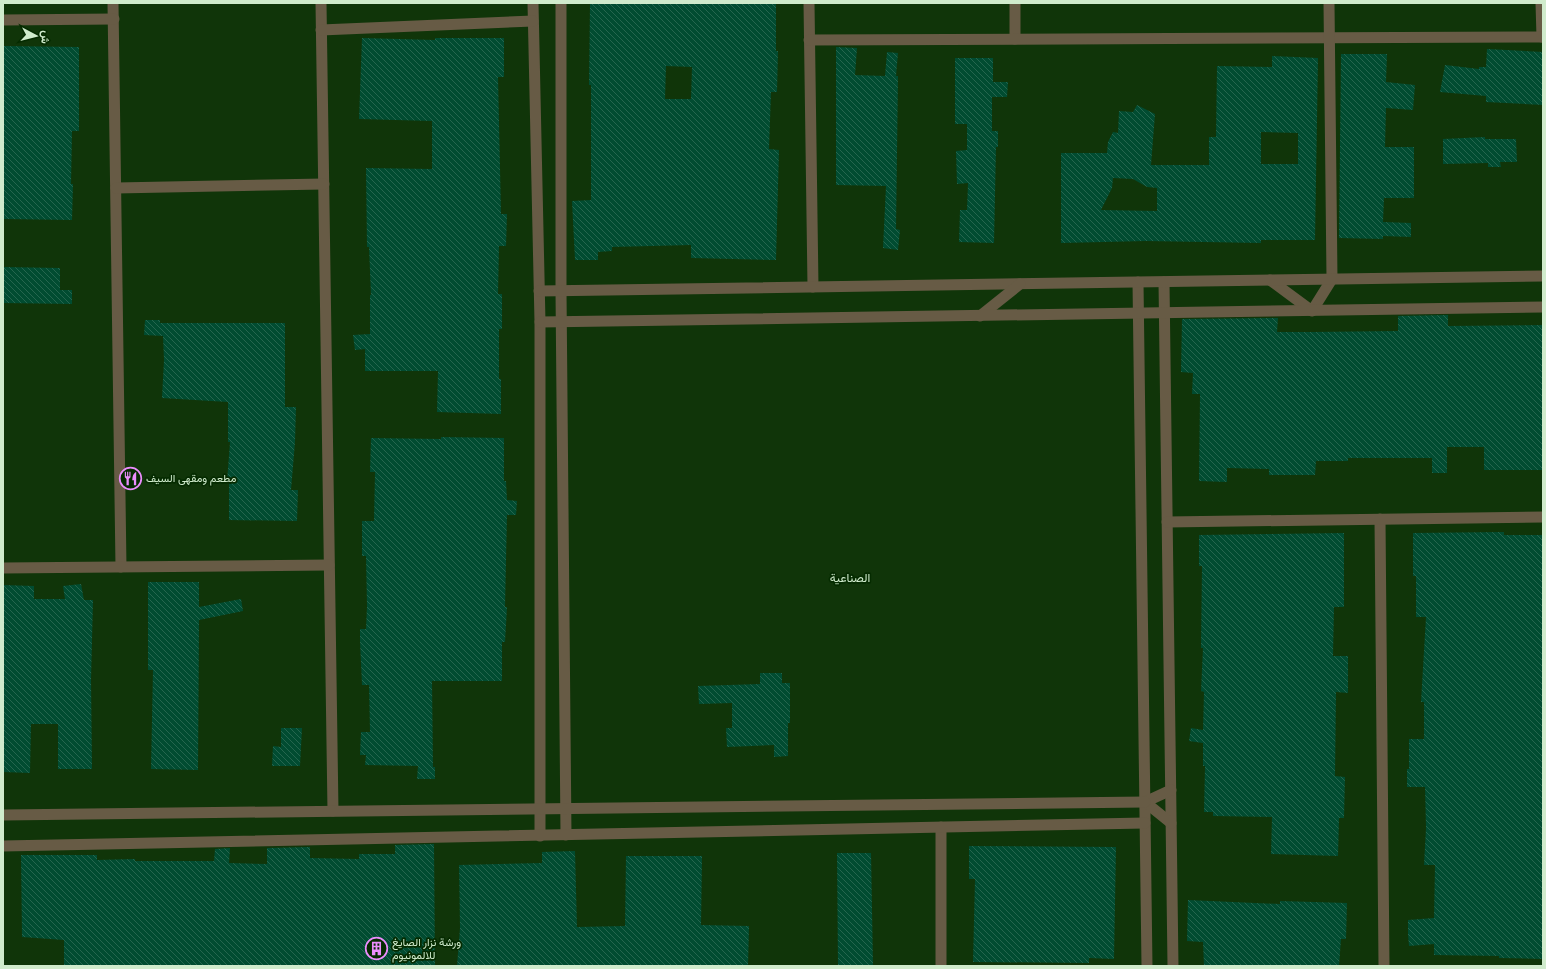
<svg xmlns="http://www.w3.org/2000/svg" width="1546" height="969" font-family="'PT Serif',Vazirmatn,serif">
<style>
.building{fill:url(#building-back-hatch);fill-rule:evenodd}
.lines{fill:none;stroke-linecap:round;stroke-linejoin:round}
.minor{stroke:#675b45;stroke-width:11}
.labels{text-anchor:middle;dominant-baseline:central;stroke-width:3.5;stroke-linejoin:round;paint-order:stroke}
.poi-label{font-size:11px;fill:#d0ebcc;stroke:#052b00;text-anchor:start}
.neighbourhood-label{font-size:12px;fill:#d0ebcc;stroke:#052b00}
</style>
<defs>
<pattern id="building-back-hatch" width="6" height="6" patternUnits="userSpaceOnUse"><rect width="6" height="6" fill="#014c31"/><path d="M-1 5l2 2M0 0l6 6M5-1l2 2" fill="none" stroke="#25664e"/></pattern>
</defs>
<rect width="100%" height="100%" fill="#103509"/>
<g class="building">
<path d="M590,3h186v48h2l-1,41h-6l-2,57 10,1 -3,110 -85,-2v-13l-79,2v4l-14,1v8h-23l-3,-59 19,-1v-115h-2zM666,66l26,1 -1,32h-26z"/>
<polygon points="362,38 435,40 435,38 504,38 504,77 498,77 501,214 507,214 506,246 499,246 498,294 502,294 502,329 499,329 499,379 501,379 501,414 437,412 438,371 365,371 365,349 355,350 353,335 370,334 370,295 371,295 369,247 367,247 366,168 432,169 432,121 359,119"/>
<polygon points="3,46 79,47 79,131 72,131 71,184 73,184 72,220 3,219"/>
<polygon points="836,47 857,48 855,75 885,76 887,52 898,53 896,76 898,76 896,229 900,230 898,250 883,248 886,186 836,185"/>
<polygon points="1487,49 1543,52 1543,105 1486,102 1486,96 1440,92 1445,65 1479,69 1479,67 1486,67"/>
<polygon points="1341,54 1387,54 1386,82 1415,85 1413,110 1386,108 1385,147 1414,147 1414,198 1384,198 1383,222 1411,223 1411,237 1383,236 1383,239 1339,238"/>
<path d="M1272,56l46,2 -3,182h-54v3l-115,-2 -85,2v-90h46l1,-11 5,-10 5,1 1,-22 14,1 4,-7 18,9 -4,51h58v-28h7l1,-71 55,1zM1261,132l37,1v31h-37zM1113,178l20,1 14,8 10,1v23l-56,-1 11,-22z"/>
<polygon points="955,58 993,58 993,82 1008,82 1007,97 992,97 992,131 998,131 998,147 996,147 994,243 959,242 960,210 967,210 968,183 957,184 956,151 967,150 967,124 955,124"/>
<polygon points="1485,137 1485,139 1516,139 1517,162 1500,162 1501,167 1488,167 1488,163 1443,164 1443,139"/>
<polygon points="3,267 60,268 60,290 72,290 72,304 3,303"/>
<polygon points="1448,315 1448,326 1543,325 1543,470 1484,470 1484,447 1447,447 1447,473 1432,473 1432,458 1348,458 1348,461 1316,461 1315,475 1269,475 1269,469 1227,468 1227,482 1199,481 1200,394 1192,394 1193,373 1181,372 1182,319 1278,318 1277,332 1312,332 1398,331 1398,316"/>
<polygon points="145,320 160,320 160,323 285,323 285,407 296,407 295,442 291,490 298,490 297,521 229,520 229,482 227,482 230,442 228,442 228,402 162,398 164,360 163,336 144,335"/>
<polygon points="441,437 504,438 504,481 506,481 507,500 517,501 516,515 507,515 505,607 507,607 505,642 502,642 502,681 432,681 433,767 435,767 435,779 417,779 418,766 365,765 366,755 360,755 361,732 370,732 369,685 362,685 360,641 360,629 366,629 367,606 366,556 362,556 362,521 374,521 375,472 370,472 371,438 441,439"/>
<polygon points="1504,532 1504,535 1543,535 1543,959 1499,958 1499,956 1434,955 1434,944 1409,946 1408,934 1408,920 1434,918 1435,865 1424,865 1426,828 1425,787 1407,787 1407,769 1409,769 1409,739 1424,739 1424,702 1421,702 1426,617 1416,617 1416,576 1413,576 1413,533"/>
<polygon points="1344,533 1344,607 1334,607 1333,656 1348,656 1348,693 1336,692 1335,776 1345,777 1344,818 1339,818 1338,856 1271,854 1272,817 1213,816 1213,812 1204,812 1205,766 1203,766 1203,743 1189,741 1191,728 1203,730 1204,692 1201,691 1203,648 1201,648 1202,566 1199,566 1199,535"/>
<polygon points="148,582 199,582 199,607 241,599 243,611 199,620 198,770 151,769 153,670 148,670"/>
<polygon points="81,584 84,600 93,600 91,680 92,769 58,769 58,724 31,724 30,773 3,772 3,585 34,586 34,599 65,599 63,586"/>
<polygon points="760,673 782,673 782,683 790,683 790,723 788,723 788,756 774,757 774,745 727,747 726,728 732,728 732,703 699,704 698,686 760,684"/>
<polygon points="281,728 302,728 300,766 272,766 273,746 281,747"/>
<polygon points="434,844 435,966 64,966 64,940 22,937 21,855 97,855 97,860 135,859 135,861 214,861 215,849 230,848 229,863 267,864 267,848 310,847 310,858 359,859 359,854 395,854 395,845"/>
<polygon points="969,846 1116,847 1114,959 1089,958 1089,963 973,962 975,879 969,879"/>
<polygon points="575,851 577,927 625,926 626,856 702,856 701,925 749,926 748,966 457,966 460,928 459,865 542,863 542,852"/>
<polygon points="837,853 871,853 873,966 838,966"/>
<polygon points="1188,900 1280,904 1280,901 1347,903 1346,939 1341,939 1339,966 1204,966 1203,942 1187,941"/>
</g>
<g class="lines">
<g class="minor">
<polyline points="113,3 121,567"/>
<polyline points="321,3 333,811"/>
<polyline points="533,3 540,322 540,836"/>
<polyline points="561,3 561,291 566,835"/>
<polyline points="809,3 813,287"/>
<polyline points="1015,3 1015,39"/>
<polyline points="1541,3 1542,37"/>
<polyline points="3,20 114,19"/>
<polyline points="321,30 533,21"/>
<polyline points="809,40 1543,37"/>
<polyline points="116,188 324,184"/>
<polyline points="1270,280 1312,311 1332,279 1329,3"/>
<polyline points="1138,282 1147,966"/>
<polyline points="1164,282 1173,966"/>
<polyline points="539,291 1543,276"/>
<polyline points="980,316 1020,284"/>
<polyline points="540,322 1543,307"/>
<polyline points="1380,519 1384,966"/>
<polyline points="1167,522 1543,517"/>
<polyline points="3,568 329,565"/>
<polyline points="1171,790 1145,802 1171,823"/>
<polyline points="3,815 1145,802"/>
<polyline points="941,827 941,966"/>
<polyline points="3,846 1145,823"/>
</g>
</g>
<defs>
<symbol id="restaurant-ring" viewBox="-11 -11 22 22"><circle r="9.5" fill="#052b00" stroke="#ea8dfc" stroke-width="1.5"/><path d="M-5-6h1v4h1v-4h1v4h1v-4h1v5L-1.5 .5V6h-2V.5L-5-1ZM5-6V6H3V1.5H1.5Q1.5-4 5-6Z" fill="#ea8dfc"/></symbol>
<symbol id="building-ring" viewBox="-11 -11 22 22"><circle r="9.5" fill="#052b00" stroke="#ea8dfc" stroke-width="1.5"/><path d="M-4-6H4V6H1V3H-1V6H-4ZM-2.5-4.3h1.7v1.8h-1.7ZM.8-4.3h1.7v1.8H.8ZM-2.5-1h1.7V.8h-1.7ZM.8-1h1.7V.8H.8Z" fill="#ea8dfc"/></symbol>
</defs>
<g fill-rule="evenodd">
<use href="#restaurant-ring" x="118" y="466" width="25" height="25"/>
<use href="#building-ring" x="364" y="936" width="25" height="25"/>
</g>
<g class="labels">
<g class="poi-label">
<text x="146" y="478">مطعم ومقهى السيف</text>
<text x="392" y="942">ورشة نزار الصايغ<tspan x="392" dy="13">للالمونيوم</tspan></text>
</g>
<g class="neighbourhood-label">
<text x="850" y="577">الصناعية</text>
</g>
</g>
<rect width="1546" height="969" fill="none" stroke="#d0ebcc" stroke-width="8"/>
<g transform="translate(36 36) rotate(97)" stroke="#052b00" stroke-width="3" paint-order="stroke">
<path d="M0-3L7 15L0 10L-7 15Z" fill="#d0ebcc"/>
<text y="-6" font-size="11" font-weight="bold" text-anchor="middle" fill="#d0ebcc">ش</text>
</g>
</svg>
